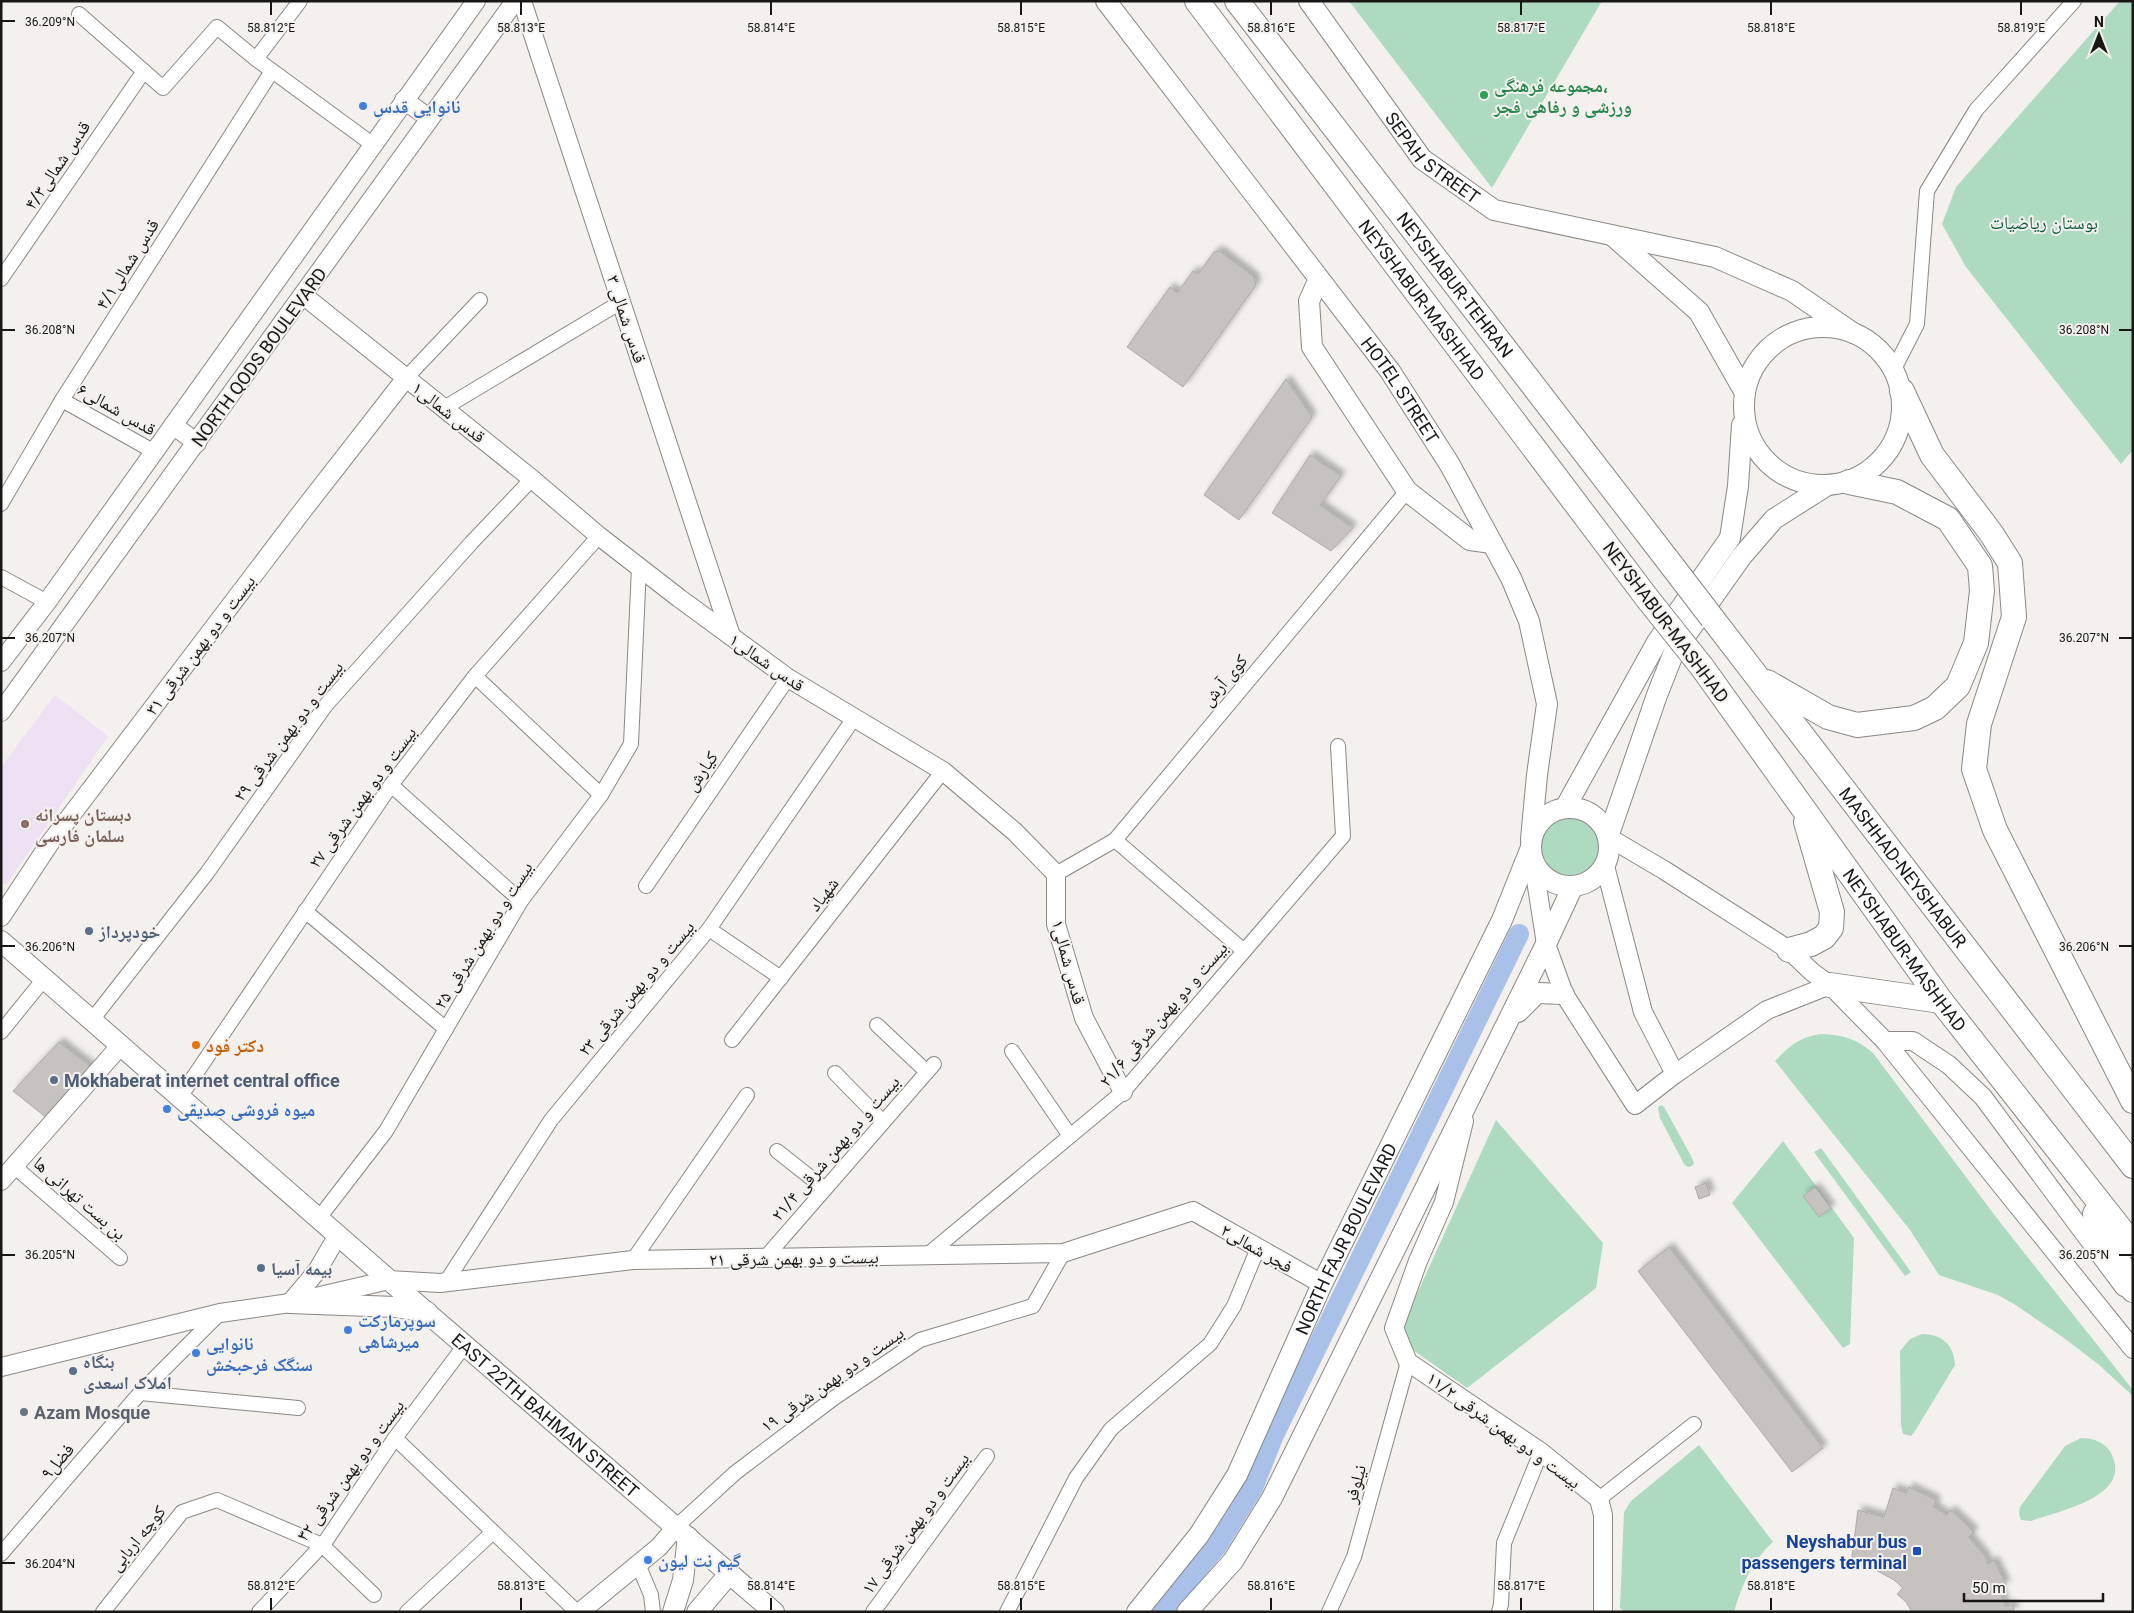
<svg xmlns="http://www.w3.org/2000/svg" width="2134" height="1613" font-family="Roboto,'Noto Naskh Arabic',sans-serif">
<style>
.education{fill:#efe1f4}
.green{fill:#addac1}
.lines{fill:none;stroke-linecap:round;stroke-linejoin:round}
.canal{stroke:#a9c1e9;stroke-width:20}
.building{fill:#c5c2c0;stroke:#aeaba8;filter:url(#shadow)}
.minor-casing{stroke:#8a8784;stroke-width:16}
.tertiary-casing{stroke:#8a8784;stroke-width:20}
.secondary-casing{stroke:#8a8784;stroke-width:22}
.trunk-casing{stroke:#8a8784;stroke-width:26}
.minor{stroke:#fff;stroke-width:14}
.tertiary{stroke:#fff;stroke-width:18}
.secondary{stroke:#fff;stroke-width:20}
.trunk{stroke:#fff;stroke-width:24}
.trunk-bridge-casing{stroke:#8a8784;stroke-width:26;stroke-linecap:butt}
.trunk-bridge{stroke:#fff;stroke-width:24}
.ticks{fill:none;stroke:#181716;stroke-width:2}
.leisure-dot{fill:#2e9e5b;stroke:#f3f0ee;stroke-width:2}
.shop-dot{fill:#3f7fe0;stroke:#f3f0ee;stroke-width:2}
.education-dot{fill:#8d6e63;stroke:#f3f0ee;stroke-width:2}
.service-dot{fill:#5c6f8a;stroke:#f3f0ee;stroke-width:2}
.food-dot{fill:#e8710a;stroke:#f3f0ee;stroke-width:2}
.worship-dot{fill:#6b7280;stroke:#f3f0ee;stroke-width:2}
.transit-dot{fill:#1a4fb4;stroke:#f3f0ee;stroke-width:2}
.labels{text-anchor:middle;dominant-baseline:central;stroke-width:4;stroke-linejoin:round;paint-order:stroke}
.leisure-label{font-size:18px;font-weight:bold;fill:#27864d;stroke:#f3f0ee;text-anchor:start}
.shop-label{font-size:18px;font-weight:bold;fill:#366cbe;stroke:#f3f0ee;text-anchor:start}
.street-label{font-size:18px;fill:#181716;stroke:#f3f0ee}
.park-label{font-size:18px;fill:#075c3c;stroke:#f3f0ee}
.education-label{font-size:18px;font-weight:bold;fill:#785e54;stroke:#f3f0ee;text-anchor:start}
.service-label{font-size:18px;font-weight:bold;fill:#4e5e75;stroke:#f3f0ee;text-anchor:start}
.food-label{font-size:18px;font-weight:bold;fill:#c56008;stroke:#f3f0ee;text-anchor:start}
.worship-label{font-size:18px;font-weight:bold;fill:#5b616d;stroke:#f3f0ee;text-anchor:start}
.transit-label{font-size:18px;font-weight:bold;fill:#164399;stroke:#f3f0ee;text-anchor:end}
.ticks-label{font-size:12px;text-anchor:middle;fill:#181716;stroke:#f3f0ee;stroke-width:4;stroke-linejoin:round;paint-order:stroke}
</style>
<defs>
<filter id="shadow"><feDropShadow dx="4.5" dy="-4.5" stdDeviation="2.5" flood-color="#0004"/></filter>
</defs>
<rect width="100%" height="100%" fill="#f3f0ee"/>
<polygon class="education" points="55,695 108,736 6,885 1,881 1,767"/>
<g class="green">
<polygon points="1349,1 1602,1 1492,188"/>
<polygon points="2120,1 2133,1 2133,450 2121,464 1966,267 1942,224 1956,187"/>
<circle cx="1570" cy="846" r="29"/>
<path d="M1822,1034c21,1 35,5 51,19l126,168 134,169v6l-35,-32 -34,-26 -50,-34 -16,-9 -59,-20 -29,-45 -135,-169c16,-16 24,-24 47,-27z"/>
<polygon points="1661,1105 1664,1107 1691,1156 1694,1163 1692,1166 1688,1167 1684,1164 1660,1118 1658,1107"/>
<polygon points="1496,1120 1603,1243 1596,1288 1467,1388 1410,1348 1402,1327"/>
<polygon points="1783,1141 1854,1238 1850,1344 1843,1348 1732,1203"/>
<polygon points="1821,1148 1911,1272 1905,1276 1814,1152"/>
<path d="M1922,1334c20,0 32,11 33,31l-40,66 -4,5 -8,-2 -2,-9 -1,-74 10,-12z"/>
<path d="M2081,1438c12,0 24,4 30,15 23,44 -53,58 -80,68l-10,-1 -2,-6 1,-7 45,-61z"/>
<path d="M1699,1445l74,97c-21,19 -31,43 -39,70h-110l-4,-4 4,-96 7,-11z"/>
</g>
<g class="lines">
<polyline class="canal" points="1162,1612 1217,1546 1253,1488 1274,1435 1519,934"/>
</g>
<g class="building">
<polygon points="1220,251 1254,277 1256,285 1183,387 1127,347 1170,287 1177,293 1193,271 1198,274 1214,252"/>
<polygon points="1286,379 1312,417 1239,520 1204,495"/>
<polygon points="1310,455 1341,476 1320,505 1353,528 1331,551 1272,513"/>
<polygon points="59,1042 94,1069 48,1119 13,1091"/>
<polygon points="1706,1183 1710,1195 1699,1199 1695,1187"/>
<polygon points="1815,1187 1831,1208 1819,1217 1803,1196"/>
<polygon points="1669,1247 1823,1448 1792,1472 1638,1271"/>
<polygon points="1909,1487 1936,1500 1934,1507 1946,1515 1951,1510 1974,1532 1969,1537 1985,1556 1988,1564 1994,1560 2006,1585 1999,1587 2005,1606 2013,1605 2014,1612 1912,1612 1906,1602 1897,1594 1903,1588 1894,1580 1870,1567 1851,1564 1858,1510 1884,1517 1893,1488 1906,1493"/>
</g>
<g class="lines">
<defs>
<g id="minor">
<polyline points="79,14 163,88 217,27 256,59 372,144"/>
<polyline points="256,59 300,1"/>
<polyline points="1,279 144,71"/>
<polyline points="1894,369 1917,324 1927,191 1976,110 2074,1"/>
<polyline points="406,378 480,300"/>
<polyline points="62,400 153,451"/>
<polyline points="444,408 621,302"/>
<polyline points="1,504 62,400 272,71"/>
<polyline points="1,577 47,602"/>
<polyline points="475,676 601,795"/>
<polyline points="391,785 521,901"/>
<polyline points="1115,840 1244,951"/>
<polyline points="1056,874 1115,840 1407,491"/>
<polyline points="646,886 788,678"/>
<polyline points="305,911 446,1029"/>
<polyline points="709,929 781,978"/>
<polyline points="92,1020 207,873 326,705 472,542 532,479"/>
<polyline points="877,1025 927,1072"/>
<polyline points="1,1032 44,979"/>
<polyline points="732,1040 943,771"/>
<polyline points="1012,1051 1070,1136"/>
<polyline points="835,1073 883,1122"/>
<polyline points="180,1097 391,785 475,676 599,536"/>
<polyline points="777,1151 825,1189"/>
<polyline points="15,1167 120,1258"/>
<polyline points="319,1218 386,1131 521,901 601,795 631,744 639,567"/>
<polyline points="925,1257 1123,1092 1343,836 1338,746"/>
<polyline points="765,1258 934,1064"/>
<polyline points="633,1260 747,1095"/>
<polyline points="446,1282 551,1120 709,929 854,718"/>
<polyline points="140,1393 298,1408"/>
<polyline points="395,1438 577,1612"/>
<polyline points="1599,1499 1694,1424"/>
<polyline points="676,1527 735,1473 834,1398 920,1340 1033,1306 1063,1253"/>
<polyline points="1,1554 140,1393 220,1313"/>
<polyline points="638,1564 651,1595 653,1612"/>
<polyline points="103,1612 182,1512 217,1500 322,1545 374,1595"/>
<polyline points="259,1612 325,1542 395,1438 465,1345"/>
<polyline points="407,1612 493,1532"/>
<polyline points="873,1612 987,1456"/>
<polyline points="1007,1612 1076,1478 1111,1429 1210,1344 1234,1306 1258,1248"/>
<polyline points="1329,1612 1354,1557 1408,1362"/>
<polyline points="1499,1612 1501,1604 1504,1543 1541,1452"/>
</g>
<g id="tertiary">
<polyline points="522,1 731,636"/>
<polyline points="404,100 429,118"/>
<polyline points="303,295 532,479 599,536 679,598 788,678 943,771 1015,832 1056,874 1056,924 1084,1018 1123,1092"/>
<polyline points="173,425 197,443"/>
<polyline points="1,662 47,602 476,1"/>
<polyline points="1,712 515,1"/>
<polyline points="1608,837 1664,870 1789,950 1812,972 1830,985 1885,1041 2133,1349"/>
<polyline points="1533,861 1546,944 1564,994 1635,1105 1675,1074 1767,1010 1830,985"/>
<polyline points="1605,866 1643,1012 1675,1074"/>
<polyline points="1,917 50,843 300,514 406,378"/>
<polyline points="1885,1041 1913,1041 1949,1065 1983,1097 2124,1287"/>
<polyline points="1464,1121 1444,1202 1418,1261 1394,1328 1408,1362 1541,1452 1599,1499 1603,1515 1603,1612"/>
<polyline points="1,1181 121,1045"/>
<polyline points="290,1303 317,1271 338,1235"/>
<polyline points="1,1367 220,1313 290,1303 389,1280 440,1283 633,1260 1063,1253 1193,1211 1322,1284"/>
<polyline points="580,1612 659,1547 676,1527"/>
</g>
<g id="secondary">
<path id="s1" d="M1106,1l284,370 60,94 61,113 18,43 18,83 -10,71 -6,64"/>
<path id="s2" d="M1309,1l113,158 72,51 221,47 77,34 61,42"/>
<polyline points="1613,236 1699,312 1744,391"/>
<polyline points="1319,279 1309,301 1312,347 1407,491 1470,540 1492,543"/>
<circle cx="1823" cy="406" r="79"/>
<circle cx="1570" cy="847" r="39"/>
<polyline points="1565,808 1657,642 1730,538 1738,486 1742,425"/>
<polyline points="1608,837 1657,695 1674,652 1742,556 1774,519 1826,486"/>
<path id="s3" d="M1,941l388,339 385,332"/>
<polyline points="1518,1012 1537,993 1564,994"/>
<polyline points="290,1303 395,1307 427,1312"/>
<polyline points="673,1612 683,1580 688,1537"/>
<polyline points="697,1612 730,1573"/>
<path id="s4" d="M1137,1612l62,-77 38,-60 85,-191 180,-364 28,-70"/>
<polyline points="1187,1612 1233,1561 1272,1498 1546,944 1573,886"/>
</g>
<g id="trunk">
<path id="s5" d="M1197,1l450,597"/>
<path id="s6" d="M1237,1l436,566"/>
<polyline points="1902,391 1932,455 1991,533 2010,563 2014,617 1979,724 1974,769 1995,830 2133,1101"/>
<path id="s7" d="M1712,618l421,548"/>
<path id="s8" d="M1702,667l239,334 192,244"/>
<polyline points="1767,682 1828,717 1857,725 1914,718 1935,708 1958,686 1976,643 1982,591 1980,566 1948,519 1897,492 1849,482"/>
<polyline points="1789,950 1811,944 1824,937 1831,928 1832,912 1806,822"/>
<polyline points="1830,985 1941,1001"/>
<polyline points="2095,1214 2133,1290"/>
</g>
</defs>
<use href="#minor" class="minor-casing"/>
<use href="#tertiary" class="tertiary-casing"/>
<use href="#secondary" class="secondary-casing"/>
<use href="#trunk" class="trunk-casing"/>
<use href="#minor" class="minor"/>
<use href="#tertiary" class="tertiary"/>
<use href="#secondary" class="secondary"/>
<use href="#trunk" class="trunk"/>
<defs>
<g id="trunk-bridge">
<polyline points="1673,567 1712,618"/>
<polyline points="1647,598 1702,667"/>
</g>
</defs>
<use href="#trunk-bridge" class="trunk-bridge-casing"/>
<use href="#trunk-bridge" class="trunk-bridge"/>
</g>
<path class="ticks" d="M271,2v13M521,2v13M771,2v13M1021,2v13M1271,2v13M1521,2v13M1771,2v13M2021,2v13M2,21h13M2,330h13M2119,330h13M2,638h13M2119,638h13M2,946h13M2119,946h13M2,1255h13M2119,1255h13M2,1563h13M271,1598v12M521,1598v12M771,1598v12M1021,1598v12M1271,1598v12M1521,1598v12M1771,1598v12"/>
<circle class="leisure-dot" cx="1484" cy="95" r="5"/>
<g class="shop-dot">
<circle cx="363" cy="106" r="5"/>
<circle cx="167" cy="1109" r="5"/>
<circle cx="348" cy="1330" r="5"/>
<circle cx="196" cy="1353" r="5"/>
<circle cx="648" cy="1560" r="5"/>
</g>
<circle class="education-dot" cx="25" cy="824" r="5"/>
<g class="service-dot">
<circle cx="89" cy="931" r="5"/>
<circle cx="54" cy="1080" r="5"/>
<circle cx="261" cy="1268" r="5"/>
<circle cx="73" cy="1371" r="5"/>
</g>
<circle class="food-dot" cx="196" cy="1045" r="5"/>
<circle class="worship-dot" cx="24" cy="1412" r="5"/>
<rect class="transit-dot" x="1912" y="1546" width="10" height="10" rx="2.5"/>
<g class="labels">
<g class="leisure-label">
<text x="1494" y="85">مجموعه فرهنگی،<tspan x="1494" dy="21">ورزشی و رفاهی فجر</tspan></text>
</g>
<g class="shop-label">
<text x="373" y="106">نانوایی قدس</text>
<text x="177" y="1109">میوه فروشی صدیقی</text>
<text x="358" y="1320">سوپرمارکت<tspan x="358" dy="21">میرشاهی</tspan></text>
<text x="206" y="1343">نانوایی<tspan x="206" dy="21">سنگک فرحبخش</tspan></text>
<text x="658" y="1560">گیم نت لیون</text>
</g>
<g class="street-label">
<text stroke="none"><textPath href="#s2" startOffset="201">SEPAH STREET</textPath></text>
<text transform="translate(57 165) rotate(-56)">قدس شمالی۴/۳</text>
<text transform="translate(127 264) rotate(-58)">قدس شمالی۴/۱</text>
<text stroke="none"><textPath href="#s6" startOffset="358">NEYSHABUR-TEHRAN</textPath></text>
<text stroke="none"><textPath href="#s5" startOffset="374">NEYSHABUR-MASHHAD</textPath></text>
<text transform="translate(627 319) rotate(72)">قدس شمالی ۳</text>
<text transform="translate(259 357) rotate(-54)">NORTH QODS BOULEVARD</text>
<text stroke="none"><textPath href="#s1" startOffset="488">HOTEL STREET</textPath></text>
<text transform="translate(117 409) rotate(30)">قدس شمالی۶</text>
<text transform="translate(449 412) rotate(38)">قدس شمالی۱</text>
<text transform="translate(1666 622) rotate(53)">NEYSHABUR-MASHHAD</text>
<text transform="translate(200 645) rotate(-53)">بیست و دو بهمن شرقی ۳۱</text>
<text transform="translate(767 662) rotate(35)">قدس شمالی۱</text>
<text transform="translate(1224 680) rotate(-50)">کوی آرش</text>
<text transform="translate(288 731) rotate(-53)">بیست و دو بهمن شرقی ۲۹</text>
<text transform="translate(701 771) rotate(-56)">کیارش</text>
<text transform="translate(362 797) rotate(-54)">بیست و دو بهمن شرقی ۲۷</text>
<text stroke="none"><textPath href="#s7" startOffset="314">MASHHAD-NEYSHABUR</textPath></text>
<text transform="translate(823 894) rotate(-52)">شهیاد</text>
<text transform="translate(483 935) rotate(-58)">بیست و دو بهمن شرقی ۲۵</text>
<text stroke="none"><textPath href="#s8" startOffset="348">NEYSHABUR-MASHHAD</textPath></text>
<text transform="translate(1069 962) rotate(75)">قدس شمالی۱</text>
<text transform="translate(636 988) rotate(-50)">بیست و دو بهمن شرقی ۲۳</text>
<text transform="translate(1163 1014) rotate(-49)">بیست و دو بهمن شرقی ۲۱/۶</text>
<text transform="translate(835 1148) rotate(-49)">بیست و دو بهمن شرقی ۲۱/۴</text>
<text transform="translate(80 1198) rotate(41)">بن بست تهرانی ها</text>
<text stroke="none"><textPath href="#s4" startOffset="430">NORTH FAJR BOULEVARD</textPath></text>
<text transform="translate(1257 1248) rotate(30)">فجر شمالی۲</text>
<text transform="translate(794 1258) rotate(-1)">بیست و دو بهمن شرقی ۲۱</text>
<text transform="translate(832 1379) rotate(-35)">بیست و دو بهمن شرقی ۱۹</text>
<text stroke="none"><textPath href="#s3" startOffset="722">EAST 22TH BAHMAN STREET</textPath></text>
<text transform="translate(1504 1430) rotate(36)">بیست و دو بهمن شرقی ۱۱/۲</text>
<text transform="translate(57 1461) rotate(-49)">فضل۹</text>
<text transform="translate(350 1470) rotate(-54)">بیست و دو بهمن شرقی ۳۲</text>
<text transform="translate(1355 1484) rotate(-75)">نیلوفر</text>
<text transform="translate(915 1523) rotate(-54)">بیست و دو بهمن شرقی ۱۷</text>
<text transform="translate(137 1538) rotate(-51)">کوچه اربابی</text>
</g>
<g class="park-label">
<text x="2044" y="222">بوستان ریاضیات</text>
</g>
<g class="education-label">
<text x="35" y="814">دبستان پسرانه<tspan x="35" dy="21">سلمان فارسی</tspan></text>
</g>
<g class="service-label">
<text x="99" y="931">خودپرداز</text>
<text x="64" y="1080">Mokhaberat internet central office</text>
<text x="271" y="1268">بیمه آسیا</text>
<text x="83" y="1361">بنگاه<tspan x="83" dy="21">املاک اسعدی</tspan></text>
</g>
<g class="food-label">
<text x="206" y="1045">دکتر فود</text>
</g>
<g class="worship-label">
<text x="34" y="1412">Azam Mosque</text>
</g>
<g class="transit-label">
<text x="1907" y="1541">Neyshabur bus<tspan x="1907" dy="21">passengers terminal</tspan></text>
</g>
</g>
<g class="ticks-label">
<text x="50" y="26">36.209°N</text>
<text x="271" y="32">58.812°E</text>
<text x="521" y="32">58.813°E</text>
<text x="771" y="32">58.814°E</text>
<text x="1021" y="32">58.815°E</text>
<text x="1271" y="32">58.816°E</text>
<text x="1521" y="32">58.817°E</text>
<text x="1771" y="32">58.818°E</text>
<text x="2021" y="32">58.819°E</text>
<text x="50" y="334">36.208°N</text>
<text x="2084" y="334">36.208°N</text>
<text x="50" y="642">36.207°N</text>
<text x="2084" y="642">36.207°N</text>
<text x="50" y="951">36.206°N</text>
<text x="2084" y="951">36.206°N</text>
<text x="50" y="1259">36.205°N</text>
<text x="2084" y="1259">36.205°N</text>
<text x="50" y="1568">36.204°N</text>
<text x="271" y="1590">58.812°E</text>
<text x="521" y="1590">58.813°E</text>
<text x="771" y="1590">58.814°E</text>
<text x="1021" y="1590">58.815°E</text>
<text x="1271" y="1590">58.816°E</text>
<text x="1521" y="1590">58.817°E</text>
<text x="1771" y="1590">58.818°E</text>
</g>
<rect width="2134" height="1613" fill="none" stroke="#181716" stroke-width="5"/>
<g transform="translate(2099 35)" stroke="#f3f0ee" stroke-width="4" paint-order="stroke">
<path d="M0-4L9 19L0 12L-9 19Z" fill="#181716"/>
<text y="-8" font-size="14" font-weight="bold" text-anchor="middle" fill="#181716">N</text>
</g>
<path d="M1964 1593v8h139v-8" fill="none" stroke="#181716" stroke-width="2.5"/>
<text x="1972" y="1593" font-size="15" fill="#181716" stroke="#f3f0ee" stroke-width="4" paint-order="stroke">50 m</text>
</svg>
